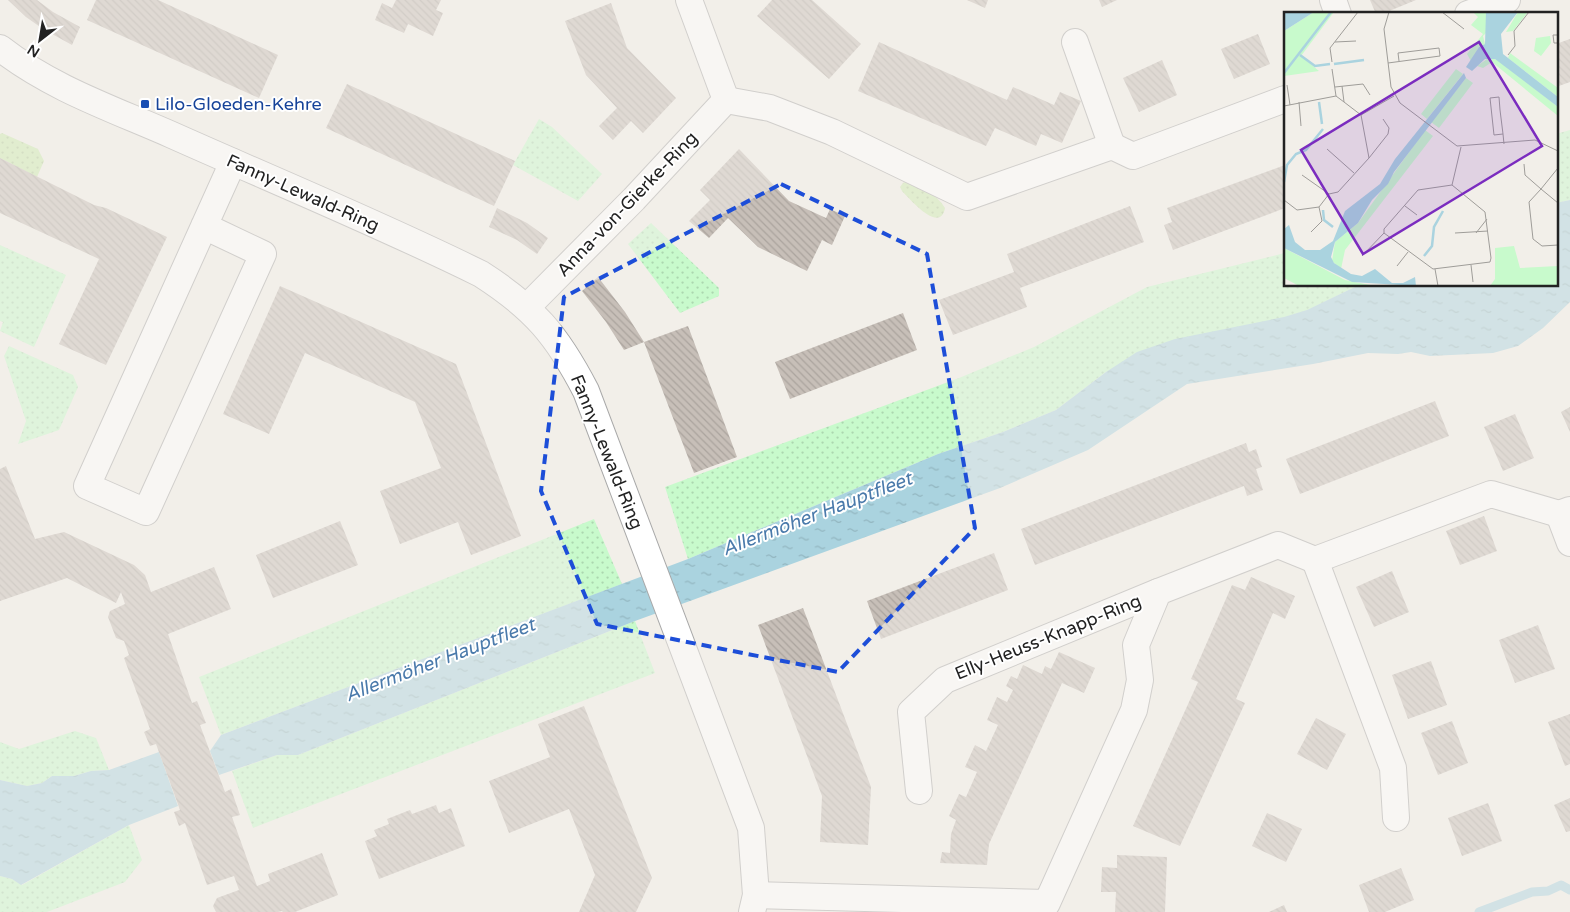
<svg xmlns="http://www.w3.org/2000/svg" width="1570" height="912" font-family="'Varela Round',sans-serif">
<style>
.grass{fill:url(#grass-dots)}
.park{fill:url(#park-dots)}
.water{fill:url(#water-ripples)}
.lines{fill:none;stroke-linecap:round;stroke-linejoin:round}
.stream{stroke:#aad3df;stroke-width:9}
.building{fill:url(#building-back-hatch)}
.street-casing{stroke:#a9a9a9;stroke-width:28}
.street{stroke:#fff;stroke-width:26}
.marked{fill:none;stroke:#1d4ed8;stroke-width:4;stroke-dasharray:10 6;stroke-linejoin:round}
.transit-dot{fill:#1a4fb4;stroke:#fff;stroke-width:2}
.labels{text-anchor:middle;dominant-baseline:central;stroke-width:4;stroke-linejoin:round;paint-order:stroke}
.transit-label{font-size:18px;fill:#164399;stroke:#fff;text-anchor:start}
.street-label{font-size:18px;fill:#222;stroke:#fff}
.water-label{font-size:19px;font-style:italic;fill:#4a7aab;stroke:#fff}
.inset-river{fill:none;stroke:#aad3df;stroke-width:2.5}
.inset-road{fill:none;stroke:#9f9d99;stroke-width:1}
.view{fill:#7b2cbf;fill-opacity:0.15;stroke:#7b2cbf;stroke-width:2.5}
.inset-edge{fill:none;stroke:#222;stroke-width:2.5}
</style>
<defs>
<pattern id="grass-dots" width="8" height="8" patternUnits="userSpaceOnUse" patternTransform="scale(1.25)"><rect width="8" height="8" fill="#cdebb0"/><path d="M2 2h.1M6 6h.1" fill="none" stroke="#b0c997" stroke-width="1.8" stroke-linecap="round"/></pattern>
<pattern id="park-dots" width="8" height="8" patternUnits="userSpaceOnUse" patternTransform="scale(1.25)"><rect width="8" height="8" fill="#c8facc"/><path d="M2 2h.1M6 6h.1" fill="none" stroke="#acd6af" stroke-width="1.8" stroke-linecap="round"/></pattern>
<pattern id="water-ripples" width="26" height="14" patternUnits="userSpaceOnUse" patternTransform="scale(1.25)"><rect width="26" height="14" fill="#aad3df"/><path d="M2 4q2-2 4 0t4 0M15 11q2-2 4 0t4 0" fill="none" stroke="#92b5bf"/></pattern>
<pattern id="building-back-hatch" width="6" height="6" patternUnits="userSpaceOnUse" patternTransform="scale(1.25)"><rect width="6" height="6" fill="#c7bfb8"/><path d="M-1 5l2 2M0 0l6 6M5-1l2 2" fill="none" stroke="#aba49e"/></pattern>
</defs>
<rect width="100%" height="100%" fill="#f2efe9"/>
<g class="grass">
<polygon points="2,133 38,149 44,161 37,177 0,158 0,134"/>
<path d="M907,181c14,7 30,13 38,27 -5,27 -36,-10 -43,-17l-2,-4 3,-4z"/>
</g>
<g class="park">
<polygon points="539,119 552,127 602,174 578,201 513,165"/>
<polygon points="1570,130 1570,200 1556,203 1556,134"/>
<polygon points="651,223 719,288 719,296 680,313 628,244"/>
<polygon points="0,245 66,275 34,347 0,331 3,322 0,321"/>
<polygon points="1285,253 1285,285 1359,285 1308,310 1106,372 1056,410 1003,432 938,454 688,559 665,487 959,378 1034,347 1147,287"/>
<polygon points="9,346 73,375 78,387 59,430 18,444 26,421 4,356"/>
<polygon points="594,519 622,584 221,735 199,677"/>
<polygon points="635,621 655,673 253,828 232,771 277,755 298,755"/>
<polygon points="75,731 96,738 109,770 91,771 74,776 52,776 42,783 27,786 0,780 0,742 19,749"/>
<polygon points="129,825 142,860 125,882 47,912 0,912 0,876 12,879 22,885"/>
</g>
<g class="water">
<polygon points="1570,200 1570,302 1543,328 1518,346 1493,353 1430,356 1411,352 1398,354 1368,353 1313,364 1187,384 1088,450 1000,488 635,621 298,755 277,755 219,775 210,751 221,735 688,559 938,454 1003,432 1056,410 1106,372 1137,352 1175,339 1284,317 1307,310 1359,285 1556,285 1556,203"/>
<polygon points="159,752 178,806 129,825 21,885 12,879 0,876 0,780 27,786 42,783 52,776 74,776 91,771 109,770"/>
</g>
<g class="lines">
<polyline class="stream" points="1479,912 1532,892 1548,891 1561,885 1570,890"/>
</g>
<g class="building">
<polygon points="8,0 37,0 53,12 80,27 72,45 43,29 26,17"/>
<polygon points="96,0 158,0 278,55 259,98 87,20"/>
<polygon points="396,0 441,0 436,10 443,13 433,36 408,24 404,33 375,20 382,3 392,8"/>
<polygon points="772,0 812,0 861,44 829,79 757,16"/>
<polygon points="967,0 988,0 985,8"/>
<polygon points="1099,0 1117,0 1102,7"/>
<polygon points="1370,0 1416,0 1382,14 1376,14"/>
<polygon points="611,3 627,48 676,98 643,133 631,121 613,140 599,126 617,108 586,75 565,21"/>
<polygon points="1258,34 1270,64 1234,79 1221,49"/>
<polygon points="1570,39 1570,82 1556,87 1556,44"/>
<polygon points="879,42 1007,100 1013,87 1054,105 1060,92 1081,101 1062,143 1041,134 1036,146 995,128 986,146 858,91"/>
<polygon points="1162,60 1177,95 1139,112 1123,78"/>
<polygon points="347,84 515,161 494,206 326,128"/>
<polygon points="739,149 789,201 826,218 830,209 845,216 832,245 822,240 807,271 758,247 728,218 709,238 689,221 710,200 700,190"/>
<polygon points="0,158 94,205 106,208 167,237 106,365 59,344 99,259 0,213"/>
<polygon points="1285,165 1285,208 1173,250 1164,225 1172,222 1167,208"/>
<polygon points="1130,206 1144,242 1020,288 1027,307 953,335 939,300 1014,272 1007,254"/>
<polygon points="497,208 527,223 548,238 537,254 517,240 489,227"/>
<polygon points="598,277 625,312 644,342 688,326 737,457 694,473 644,342 624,350 606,322 582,291"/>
<polygon points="280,286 456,364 521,536 471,555 458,522 400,544 380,491 441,468 415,402 305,353 269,434 223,414"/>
<polygon points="903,313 917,350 790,399 775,362"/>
<polygon points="1435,401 1449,436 1300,494 1286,459"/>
<polygon points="1570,407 1570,432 1561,412"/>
<polygon points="1515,414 1534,458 1503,471 1484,427"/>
<polygon points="1246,443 1249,452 1256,449 1262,467 1256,469 1263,490 1247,496 1244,486 1035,565 1021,529"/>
<polygon points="6,466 35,539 64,532 134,565 145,575 151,592 214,567 231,609 168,634 192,703 197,701 206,723 200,725 225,792 231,789 240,815 232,817 251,870 257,886 270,881 268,874 322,853 338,895 295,912 283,912 282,911 278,912 216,912 213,906 217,898 239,890 234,876 207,885 185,823 179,826 174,812 180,810 156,744 150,746 144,732 150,729 124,658 129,655 124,641 116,638 108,617 110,611 125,604 121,592 116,603 67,578 0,601 0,469"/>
<polygon points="1484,516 1497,551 1460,565 1446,531"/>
<polygon points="340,521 358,565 273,598 256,555"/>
<polygon points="994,553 1008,590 881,639 867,601"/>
<polygon points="1392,571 1409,612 1374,627 1356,587"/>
<polygon points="1251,577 1295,596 1285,619 1273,613 1236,699 1245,703 1180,846 1133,826 1198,682 1191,679 1232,585 1245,590"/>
<polygon points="803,608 871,787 868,845 820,842 822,796 758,625"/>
<polygon points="1538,625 1555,669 1515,683 1499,640"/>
<polygon points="1059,652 1095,668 1084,693 1062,683 989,844 987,865 940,863 942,852 950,853 951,834 956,820 949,816 959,794 966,797 977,772 965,767 975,745 986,751 998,725 987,720 997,697 1007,702 1013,690 1006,686 1011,676 1017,679 1023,665 1042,674 1045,666 1051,669"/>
<polygon points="1431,661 1447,705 1408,719 1392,675"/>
<polygon points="584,706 652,878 636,912 579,912 595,875 569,809 509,833 489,781 550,757 538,724"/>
<polygon points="1570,714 1570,764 1565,766 1548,722"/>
<polygon points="1316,718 1346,734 1327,770 1297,754"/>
<polygon points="1452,721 1468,763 1438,775 1421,733"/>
<polygon points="1570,798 1570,831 1566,832 1554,805"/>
<polygon points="1488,803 1502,841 1462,856 1448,818"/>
<polygon points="436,805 439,813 451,808 465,846 379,879 365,841 377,836 374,830 389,824 387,819 410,810 412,814"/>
<polygon points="1267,813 1302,829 1286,862 1252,846"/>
<polygon points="1117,855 1167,857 1165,912 1115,912 1116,892 1101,892 1102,867 1117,868"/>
<polygon points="1401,868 1414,900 1385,912 1369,912 1359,885"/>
<polygon points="1284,905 1287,912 1269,912"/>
</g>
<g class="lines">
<defs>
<g id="street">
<polyline points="1333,0 1338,14"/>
<polyline points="1468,14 1507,0"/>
<polyline points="1075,42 1112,146"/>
<path d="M0,48c51,40 113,61 172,87 103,46 208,89 309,139 53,34 76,61 105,117l165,437 5,67 -4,17"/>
<polyline points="726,100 770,108 832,132 967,197 1112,146 1133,156 1285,99"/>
<path d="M204,226l59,28 -117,258 -59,-26c49,-108 97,-216 146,-324"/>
<polyline points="527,307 634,199 726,100 689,0"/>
<polyline points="1559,514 1570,543"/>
<polyline points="1315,560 1393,768 1396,818"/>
<polyline points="919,791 911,712 945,680 1158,592"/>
<polyline points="756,895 1047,903 1134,710 1140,680 1136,645 1158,592 1278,545 1315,560 1491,494 1559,514 1570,510"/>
</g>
</defs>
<use href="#street" class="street-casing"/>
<use href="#street" class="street"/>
</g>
<path d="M0 0H1570V912H0ZM781,184l146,70 48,274 -137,144 -241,-48 -56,-133 23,-194z" fill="#f2efe9" fill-opacity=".55" fill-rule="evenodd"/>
<path class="marked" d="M781,184l146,70 48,274 -137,144 -241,-48 -56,-133 23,-194z"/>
<rect class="transit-dot" x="140" y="99" width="10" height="10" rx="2.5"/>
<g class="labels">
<g class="transit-label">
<text x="155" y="104">Lilo-Gloeden-Kehre</text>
</g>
<g class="street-label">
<text transform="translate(303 193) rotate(24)">Fanny-Lewald-Ring</text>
<text transform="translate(627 204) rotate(-46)">Anna-von-Gierke-Ring</text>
<text transform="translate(607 452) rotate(68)">Fanny-Lewald-Ring</text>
<text transform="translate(1048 637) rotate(-22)">Elly-Heuss-Knapp-Ring</text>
</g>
<g class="water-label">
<text transform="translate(817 514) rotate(-21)">Allermöher Hauptfleet</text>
<text transform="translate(440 660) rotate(-21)">Allermöher Hauptfleet</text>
</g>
</g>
<g transform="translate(1284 12)">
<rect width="274" height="274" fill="#f2efe9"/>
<path d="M30,0h20l-33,44 18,15 -35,5v-45zM189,0h13l1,20 -4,4 2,8 -6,3 -8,14 -4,-7 16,-20 -12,-9 7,-8zM234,0h10l-15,19 -7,1zM266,24l1,7 -10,13 -7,-5 2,-13zM226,41l48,35v9l-50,-39zM206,45l11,5 57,45v9l-66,-54 -9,6 -6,-2zM172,57l7,5 -36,45 -6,-5zM182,66l7,5 -34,45 -8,-6zM141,118l8,6 -88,114 -4,19 -9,-8 3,-19 23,-19zM230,234l6,22 38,-2v20h-68l5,-7v-31zM0,236l61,32 30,6h-76l-15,-8z" fill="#c8facc"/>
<path d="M0,0h30l-30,19zM202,0h32l-17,22 2,20 55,43v10l-63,-48h-10l-13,12 -6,-4 13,-20 6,-3zM180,61l2,5 -72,94 -6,12 -16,16 -14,23 -23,19 -4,15 3,6 17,11 11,2 13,-7 17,14h11l12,-6 1,9 -64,-4 -68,-34v-19l5,-4 6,17 10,8h15l13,-9 12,-30 35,-27 15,-25z" fill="#aad3df"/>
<path class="inset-river" d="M16,43l15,11 15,-2M50,52l30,-4M0,61l47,-61M35,90l3,22M0,170l3,-17 9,-11 10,-4 17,-21M39,198l1,10 9,7M140,244l8,-10 2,-19 9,-16"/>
<path class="inset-road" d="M105,0l-5,17 7,58 9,16 57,43 78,-6 23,11M158,0l22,17M274,23h-5l1,8h4M51,30l21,-1M224,43l7,-9 -1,-15 15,-19M48,50l-2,-14 28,-36M104,51l52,-7 -1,-8 -41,5 1,8M48,57l4,27M3,73l3,20M51,75l28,-3 7,11M15,90l2,24M60,90l17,13M0,94l52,-10 8,6 -2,-16M219,122l-9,1 -4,-37 9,-1 1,13 3,24 1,10M43,137l27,24M85,146l19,-24 1,-6 -6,-9M240,152l1,11 16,14 -12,13 4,37 9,7 16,-1M274,156l-17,21 17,14M18,163l27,19M168,173l-34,5 -34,39v4l49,36 57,-7 1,-4 -6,-46 -33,-27 9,-38M0,188l13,10 22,-3 10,-13 9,-2 31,-34 -8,-43 33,-19M121,194l12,9M27,220l11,-11 -3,-14M171,221l33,-2M192,221l11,-14M78,244l22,-23M187,253l2,17M113,254l11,-14M151,257l3,17"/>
<path class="view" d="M195,30l63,104 -179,108 -62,-104z"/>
<rect width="274" height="274" class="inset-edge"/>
</g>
<g transform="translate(40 40) rotate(211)" stroke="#ffffff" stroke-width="4" paint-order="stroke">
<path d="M0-4L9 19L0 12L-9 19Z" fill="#222222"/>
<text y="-8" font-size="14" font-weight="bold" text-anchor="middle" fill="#222222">N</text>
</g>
</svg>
